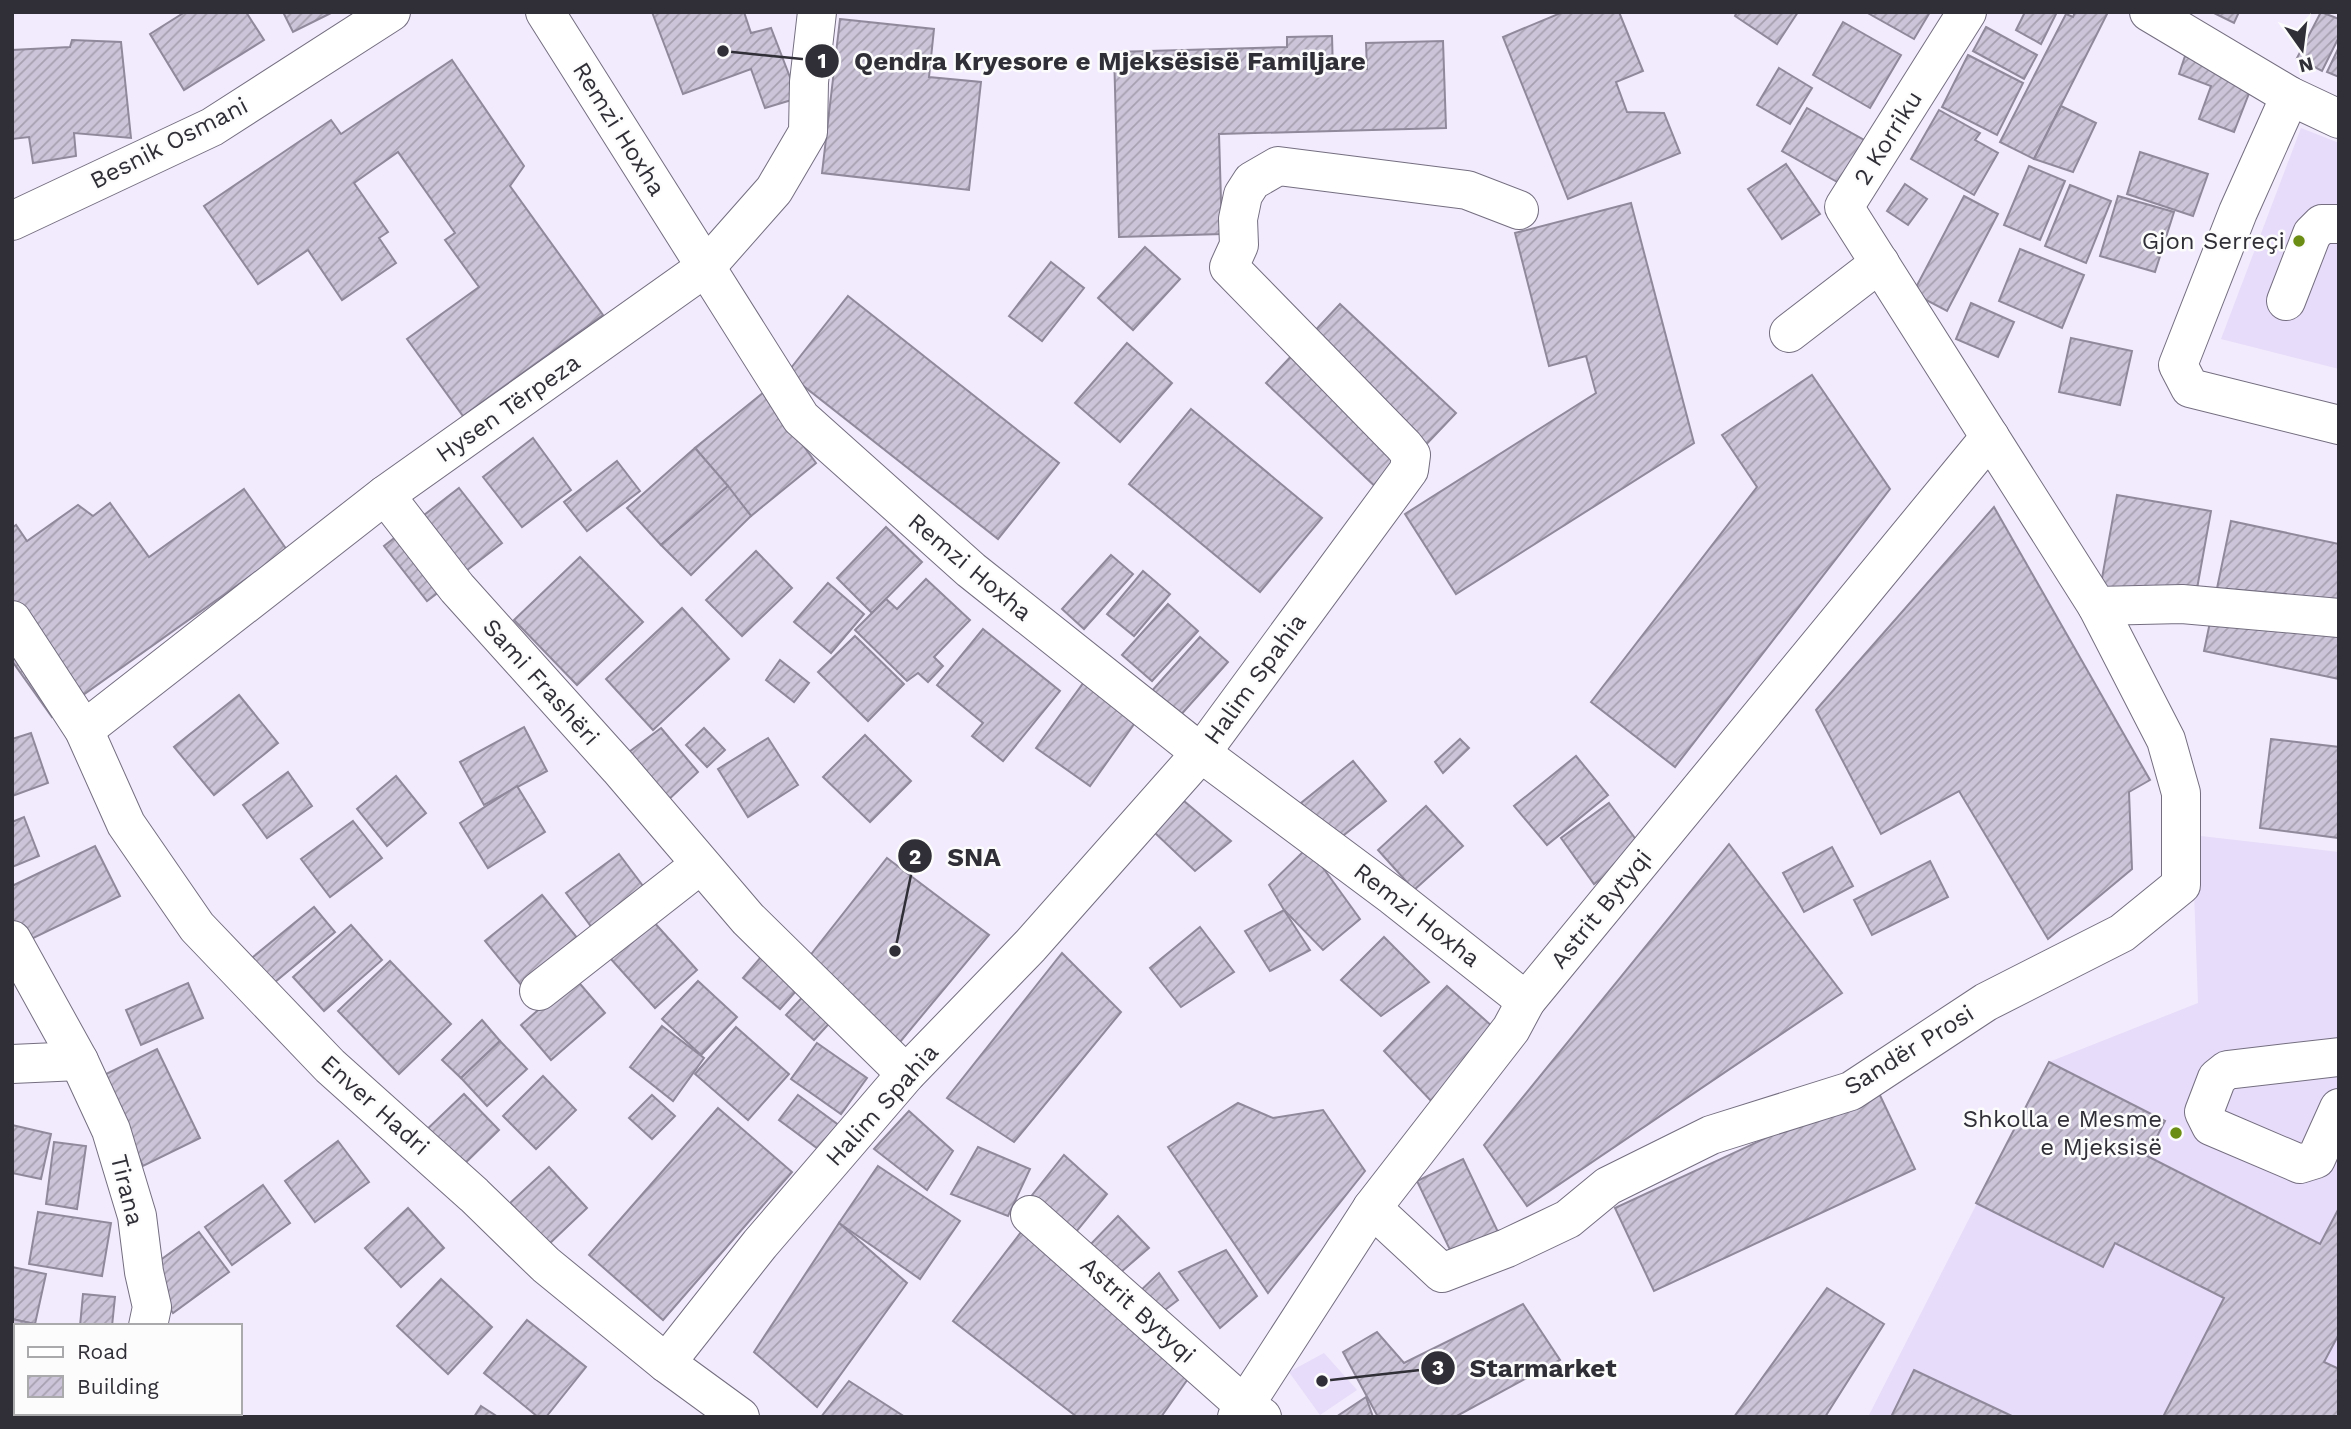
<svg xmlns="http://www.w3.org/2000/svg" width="2351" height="1429" font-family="'Work Sans',sans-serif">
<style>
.built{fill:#e7dcf9}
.building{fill:url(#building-hatch);stroke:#90899c;stroke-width:2}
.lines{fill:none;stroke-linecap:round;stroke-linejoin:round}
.minor-casing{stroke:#746e80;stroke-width:40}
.minor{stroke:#fff;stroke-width:38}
.poi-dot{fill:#6b8d13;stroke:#fcfcfc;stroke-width:2.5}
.labels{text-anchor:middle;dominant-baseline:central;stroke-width:5;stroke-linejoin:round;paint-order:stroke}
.street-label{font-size:24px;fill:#302e36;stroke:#fcfcfc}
.poi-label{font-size:24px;fill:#302e36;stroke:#fcfcfc;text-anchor:end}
.leader{fill:none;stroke:#302e36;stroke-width:2.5}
.callout-dot{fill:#302e36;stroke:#fcfcfc;stroke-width:2.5}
.mark-label{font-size:21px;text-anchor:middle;font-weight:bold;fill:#fff}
.callout-label{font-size:26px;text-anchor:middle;font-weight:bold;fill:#302e36;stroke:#fcfcfc;stroke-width:5;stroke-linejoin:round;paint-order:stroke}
</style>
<defs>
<pattern id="building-hatch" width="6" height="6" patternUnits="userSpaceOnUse" patternTransform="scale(1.75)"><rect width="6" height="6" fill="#ccc5d9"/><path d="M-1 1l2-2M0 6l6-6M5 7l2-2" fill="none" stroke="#a6a0b1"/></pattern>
</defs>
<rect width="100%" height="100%" fill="#f2ebfd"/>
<g class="built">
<polygon points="2301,128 2339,143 2339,369 2221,339"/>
<polygon points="2192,835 2339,852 2339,1417 1868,1417 2049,1062 2198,1003"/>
<polygon points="1324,1353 1357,1390 1320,1415 1289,1372"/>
</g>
<g class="building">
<polygon points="185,12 246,12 264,40 184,90 150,34"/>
<polygon points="283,12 333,12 293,32"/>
<polygon points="652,12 744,12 751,33 771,28 798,98 765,108 751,69 683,94"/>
<polygon points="1563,12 1619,12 1643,71 1616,82 1627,112 1664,113 1680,153 1568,199 1503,37"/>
<polygon points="1737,12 1798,12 1777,44 1735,16"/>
<polygon points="1866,12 1930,12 1914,39"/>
<polygon points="2025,12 2057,12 2041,44 2016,30"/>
<polygon points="2075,12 2108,12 2034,159 2000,142 2066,14 2073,17"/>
<polygon points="2212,12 2239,12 2234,23"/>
<polygon points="2321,12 2339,19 2339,37 2322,71 2297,58"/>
<polygon points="840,19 934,29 929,77 981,82 969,190 822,173"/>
<polygon points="1843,22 1901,55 1870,108 1813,75"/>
<polygon points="1986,27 2037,55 2024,79 1973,51"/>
<polygon points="1332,36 1333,71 1367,69 1366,43 1443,41 1446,128 1219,134 1222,234 1119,237 1114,52 1287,47 1287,37"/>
<polygon points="72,40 121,42 131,138 74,133 76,156 33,163 29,137 12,139 12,50 70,47"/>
<polygon points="2339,47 2339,77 2327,72"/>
<polygon points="1968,55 2023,83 1997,135 1942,107"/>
<polygon points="2185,56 2253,83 2234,132 2199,119 2211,86 2179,74"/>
<polygon points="452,60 524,166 510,186 603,315 463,416 407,339 479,287 445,240 455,233 398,152 354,183 388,232 379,238 396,263 342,300 308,250 258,284 204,206 331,120 341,134"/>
<polygon points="1779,68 1812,88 1790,124 1757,105"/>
<polygon points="2061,106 2096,123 2073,172 2034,159"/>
<polygon points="1807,108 1864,140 1839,183 1782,151"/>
<polygon points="1939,110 1980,133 1975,140 1998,153 1974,195 1911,159"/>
<polygon points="2140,152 2208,174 2193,216 2127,194"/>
<polygon points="1786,164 1820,214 1782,239 1748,189"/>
<polygon points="2029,166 2065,181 2040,240 2004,225"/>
<polygon points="1905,184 1927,199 1908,225 1887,211"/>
<polygon points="2070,185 2111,201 2086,263 2045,246"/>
<polygon points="1964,196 1998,214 1947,311 1913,293"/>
<polygon points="2118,196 2174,212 2155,272 2100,256"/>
<polygon points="1631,203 1694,443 1456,594 1405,514 1596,393 1586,356 1549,366 1515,233"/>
<polygon points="1145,247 1180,279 1133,330 1098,298"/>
<polygon points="2020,249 2084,275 2062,328 1999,301"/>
<polygon points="1051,262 1084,288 1042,341 1009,316"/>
<polygon points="848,296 1059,463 998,539 787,373"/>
<polygon points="1971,303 2014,322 1998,357 1956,339"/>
<polygon points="1340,304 1456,413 1381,492 1266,383"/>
<polygon points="2071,338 2132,351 2120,405 2059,392"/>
<polygon points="1127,343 1172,383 1120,442 1075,403"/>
<polygon points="1812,375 1890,489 1675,767 1591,702 1757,487 1722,435"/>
<polygon points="764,392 816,463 751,516 695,448"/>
<polygon points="1191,409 1322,518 1260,592 1129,484"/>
<polygon points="533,438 571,490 522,527 483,477"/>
<polygon points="695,448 728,486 661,545 627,508"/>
<polygon points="617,461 640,491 587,531 564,502"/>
<polygon points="728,486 751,516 691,575 661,545"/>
<polygon points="459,488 502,543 427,601 384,546"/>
<polygon points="244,489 287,550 52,717 12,661 12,528 16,525 27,541 78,505 93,516 110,503 149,557"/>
<polygon points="2117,495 2211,511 2191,622 2097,606"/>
<polygon points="1994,507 2150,780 2129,792 2132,869 2048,939 1959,791 1881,834 1816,710"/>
<polygon points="2231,521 2339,544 2339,679 2204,651"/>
<polygon points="886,527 922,562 872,613 837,578"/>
<polygon points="756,551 792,588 742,636 706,600"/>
<polygon points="1111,555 1133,574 1084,629 1062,609"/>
<polygon points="580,557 643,622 577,685 514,620"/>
<polygon points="1143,571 1170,594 1134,636 1107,614"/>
<polygon points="926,579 970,620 934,657 943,666 928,682 918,673 907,681 855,630 886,599 897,609"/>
<polygon points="828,583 864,614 831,653 794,622"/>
<polygon points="1168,604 1198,631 1152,681 1122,655"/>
<polygon points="682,608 729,659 653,730 606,679"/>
<polygon points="983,629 1060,691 1003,761 972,736 983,723 937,685"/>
<polygon points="855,636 904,684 868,721 818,672"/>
<polygon points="1200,637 1228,662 1178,718 1150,693"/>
<polygon points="780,660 809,683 794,702 766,680"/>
<polygon points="1084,682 1137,720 1090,786 1036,748"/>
<polygon points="239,695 278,743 214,795 174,747"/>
<polygon points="524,727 547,771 484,805 460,762"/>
<polygon points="661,728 698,772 665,803 625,755"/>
<polygon points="704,728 725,750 707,767 686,745"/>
<polygon points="31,733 48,783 12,796 12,739"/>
<polygon points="865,735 911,781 870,822 823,777"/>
<polygon points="768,738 798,785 748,817 718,769"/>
<polygon points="1460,739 1469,748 1443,773 1435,762"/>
<polygon points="2271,739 2339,747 2339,838 2260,828"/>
<polygon points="1576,756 1608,795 1547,845 1514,806"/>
<polygon points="1353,761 1386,801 1334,843 1301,803"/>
<polygon points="288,772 312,806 267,838 243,805"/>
<polygon points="396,776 426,813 387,846 357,809"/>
<polygon points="517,786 545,832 488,868 460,823"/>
<polygon points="1184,801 1231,841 1195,871 1154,832"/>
<polygon points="1609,803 1643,849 1594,884 1561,838"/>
<polygon points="1426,806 1463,846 1414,890 1378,850"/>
<polygon points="24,817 39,856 12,867 12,822"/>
<polygon points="353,821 382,858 330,897 301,859"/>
<polygon points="1729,844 1842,993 1527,1206 1484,1145"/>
<polygon points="95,846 120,896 21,944 12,925 12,886"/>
<polygon points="1308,847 1360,919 1323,950 1284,910 1269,885"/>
<polygon points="1832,847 1853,886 1804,912 1783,873"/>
<polygon points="619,854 649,894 596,933 566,893"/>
<polygon points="887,858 989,935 895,1048 801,967"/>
<polygon points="1930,861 1948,897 1872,935 1854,900"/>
<polygon points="542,895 579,940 522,986 485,941"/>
<polygon points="314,907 335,932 263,992 242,966"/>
<polygon points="1284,910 1310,950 1270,971 1245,931"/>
<polygon points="652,920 697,970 655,1008 610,958"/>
<polygon points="351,925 382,960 324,1011 293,977"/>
<polygon points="1200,927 1234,972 1181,1007 1150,968"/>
<polygon points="1384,937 1429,982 1381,1016 1341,980"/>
<polygon points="767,950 804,982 780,1009 743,978"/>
<polygon points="1062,953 1121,1012 1014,1142 947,1098"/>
<polygon points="390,961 451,1024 399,1074 338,1011"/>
<polygon points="575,978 605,1013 551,1060 521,1025"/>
<polygon points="698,981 737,1017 701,1055 662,1019"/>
<polygon points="188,983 203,1018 141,1045 126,1010"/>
<polygon points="1447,986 1493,1027 1432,1102 1384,1051"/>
<polygon points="809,990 836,1016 814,1040 786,1015"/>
<polygon points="482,1020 500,1041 461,1078 442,1060"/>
<polygon points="662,1026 704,1058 673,1101 630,1067"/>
<polygon points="736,1027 789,1074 748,1120 695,1074"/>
<polygon points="500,1041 527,1069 487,1106 461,1078"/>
<polygon points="817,1043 867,1078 841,1114 791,1079"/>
<polygon points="157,1049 200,1138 143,1166 100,1077"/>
<polygon points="2049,1062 2165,1121 2147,1156 2320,1244 2339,1208 2339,1334 2324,1362 2339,1369 2339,1417 2163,1417 2224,1298 2115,1243 2103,1267 1976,1203"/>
<polygon points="543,1076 576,1110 536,1149 503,1116"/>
<polygon points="1876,1087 1915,1169 1654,1291 1615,1208"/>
<polygon points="464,1094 499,1130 457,1171 421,1135"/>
<polygon points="652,1095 675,1116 652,1139 629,1118"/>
<polygon points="798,1095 844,1129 825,1154 779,1120"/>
<polygon points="1238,1103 1273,1118 1323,1110 1365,1171 1268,1293 1168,1147"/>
<polygon points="718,1108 792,1172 663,1320 589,1255"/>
<polygon points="909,1111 953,1151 927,1190 874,1149"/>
<polygon points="12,1125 51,1134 41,1179 12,1173"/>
<polygon points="338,1141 369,1182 315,1222 285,1181"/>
<polygon points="54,1142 86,1146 77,1209 46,1204"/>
<polygon points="978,1147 1030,1169 1008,1216 951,1194"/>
<polygon points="1064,1155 1107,1194 1076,1232 1029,1199"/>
<polygon points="1463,1159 1498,1232 1452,1254 1417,1181"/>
<polygon points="878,1166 960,1221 920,1279 839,1223"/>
<polygon points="549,1167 587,1208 549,1244 510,1203"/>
<polygon points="263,1185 290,1223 232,1265 205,1227"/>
<polygon points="408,1208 444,1248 401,1287 365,1248"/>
<polygon points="38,1212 111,1223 102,1276 29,1264"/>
<polygon points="1118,1216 1149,1248 1114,1278 1087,1248"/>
<polygon points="839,1223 907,1283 817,1407 754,1352"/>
<polygon points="1025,1227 1190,1376 1161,1417 1077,1417 953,1321"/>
<polygon points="199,1232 229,1272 173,1313 144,1272"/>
<polygon points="1226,1250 1257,1296 1220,1328 1179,1272"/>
<polygon points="12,1267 46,1274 35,1324 12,1319"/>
<polygon points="1159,1273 1178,1300 1157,1316 1137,1294"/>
<polygon points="441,1279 492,1327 448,1374 397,1326"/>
<polygon points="1827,1288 1884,1324 1825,1417 1734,1417"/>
<polygon points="83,1294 115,1297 112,1326 80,1326"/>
<polygon points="1523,1304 1560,1360 1455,1417 1378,1417 1343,1352 1377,1332 1404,1363"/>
<polygon points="12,1319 35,1324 35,1326 16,1326 16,1369 12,1368"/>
<polygon points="527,1320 586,1367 546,1417 538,1417 484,1373"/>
<polygon points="1914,1370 2014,1417 1891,1417"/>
<polygon points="849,1381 905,1417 821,1417"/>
<polygon points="1366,1397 1373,1417 1336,1417"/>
<polygon points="481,1406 498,1417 474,1417"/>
</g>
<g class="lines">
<defs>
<g id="minor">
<polyline points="545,12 801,418 971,570 1201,753 1393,896 1526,1001"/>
<polyline points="1967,12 1844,207 2097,606 2182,604 2339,618"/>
<polyline points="2149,12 2290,96 2339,119"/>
<polyline points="2290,96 2238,212 2178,365 2190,388 2339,425"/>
<polyline points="12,221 212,127 391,12"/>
<polyline points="2286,301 2312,234 2322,224 2339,224"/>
<polyline points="1789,333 1880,263"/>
<polyline points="385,495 457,588 619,768 748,919 906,1074"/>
<polyline points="12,620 84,730 126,824 197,927 330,1066 474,1195 546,1265 666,1363 740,1417"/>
<polyline points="84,730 385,495 706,267 774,190 808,132 809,82 817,12"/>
<polyline points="12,940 79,1061 111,1130 137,1216 144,1272 152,1307 148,1326"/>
<polyline points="539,991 700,865"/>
<polyline points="2339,1057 2227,1070 2217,1078 2204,1112 2211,1126 2300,1164 2316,1159 2339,1108"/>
<polyline points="12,1064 79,1061"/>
<polyline points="1372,1208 1442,1273 1507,1248 1568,1219 1608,1186 1711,1135 1851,1091 1986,1002 2122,933 2181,885 2181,793 2166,740 2097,606"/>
<polyline points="1030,1215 1245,1406 1262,1417"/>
<polyline points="666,1363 760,1244 906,1074 1030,946 1201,753 1409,470 1411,455 1404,446 1229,267 1239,245 1238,219 1243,195 1252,181 1278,166 1467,190 1519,210"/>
<polyline points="12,1380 16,1381"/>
<polyline points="132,1417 133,1413"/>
<polyline points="1237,1417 1372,1208 1511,1029 1526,1001 1990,437"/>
</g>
</defs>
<use href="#minor" class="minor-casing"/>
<use href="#minor" class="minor"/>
</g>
<g class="poi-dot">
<circle cx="2299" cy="241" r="7"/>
<circle cx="2176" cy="1133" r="7"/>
</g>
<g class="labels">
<g class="street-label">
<text transform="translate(619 129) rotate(58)">Remzi Hoxha</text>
<text transform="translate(1888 138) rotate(-58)">2 Korriku</text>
<text transform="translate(169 143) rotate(-27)">Besnik Osmani</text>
<text transform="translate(508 408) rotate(-35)">Hysen Tërpeza</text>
<text transform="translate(970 567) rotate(40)">Remzi Hoxha</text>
<text transform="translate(1255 679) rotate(-54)">Halim Spahia</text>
<text transform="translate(541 682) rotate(48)">Sami Frashëri</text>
<text transform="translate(1601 909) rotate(-51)">Astrit Bytyqi</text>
<text transform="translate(1417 915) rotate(38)">Remzi Hoxha</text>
<text transform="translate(1909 1050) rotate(-32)">Sandër Prosi</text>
<text transform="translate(375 1105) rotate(42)">Enver Hadri</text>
<text transform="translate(882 1105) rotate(-48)">Halim Spahia</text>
<text transform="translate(127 1190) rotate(76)">Tirana</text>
<text transform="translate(1138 1310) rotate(42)">Astrit Bytyqi</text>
</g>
<g class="poi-label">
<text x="2285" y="241">Gjon Serreçi</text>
<text x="2162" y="1119">Shkolla e Mesme<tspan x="2162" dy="28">e Mjeksisë</tspan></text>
</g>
</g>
<path class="leader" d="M723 51L822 61M895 951L915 856M1322 1381L1438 1368"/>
<g class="callout-dot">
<circle cx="723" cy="51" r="7"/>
<circle cx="895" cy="951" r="7"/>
<circle cx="1322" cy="1381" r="7"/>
<circle cx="822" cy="61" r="18"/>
<circle cx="915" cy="856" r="18"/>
<circle cx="1438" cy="1368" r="18"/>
</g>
<g class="mark-label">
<text x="822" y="68">1</text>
<text x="915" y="864">2</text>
<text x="1438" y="1375">3</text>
</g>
<g class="callout-label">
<text x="1110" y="70">Qendra Kryesore e Mjeksësisë Familjare</text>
<text x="974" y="866">SNA</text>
<text x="1543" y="1377">Starmarket</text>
</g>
<rect width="2351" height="1429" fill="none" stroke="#302e36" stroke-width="28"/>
<rect x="14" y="1324" width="228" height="91" fill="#fcfcfc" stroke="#aaaaad" stroke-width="2"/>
<rect x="28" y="1347" width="35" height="10" fill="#ffffff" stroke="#aaaaad" stroke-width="2"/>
<text x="77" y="1359" font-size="21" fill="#302e36">Road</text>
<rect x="28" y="1376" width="35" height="21" fill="url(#building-hatch)" stroke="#aaaaad" stroke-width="2"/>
<text x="77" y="1394" font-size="21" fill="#302e36">Building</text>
<g transform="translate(2302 49) rotate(166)" stroke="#fcfcfc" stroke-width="5" paint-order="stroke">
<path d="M0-5L12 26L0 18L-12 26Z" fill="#302e36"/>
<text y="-10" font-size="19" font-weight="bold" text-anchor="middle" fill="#302e36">N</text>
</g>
</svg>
